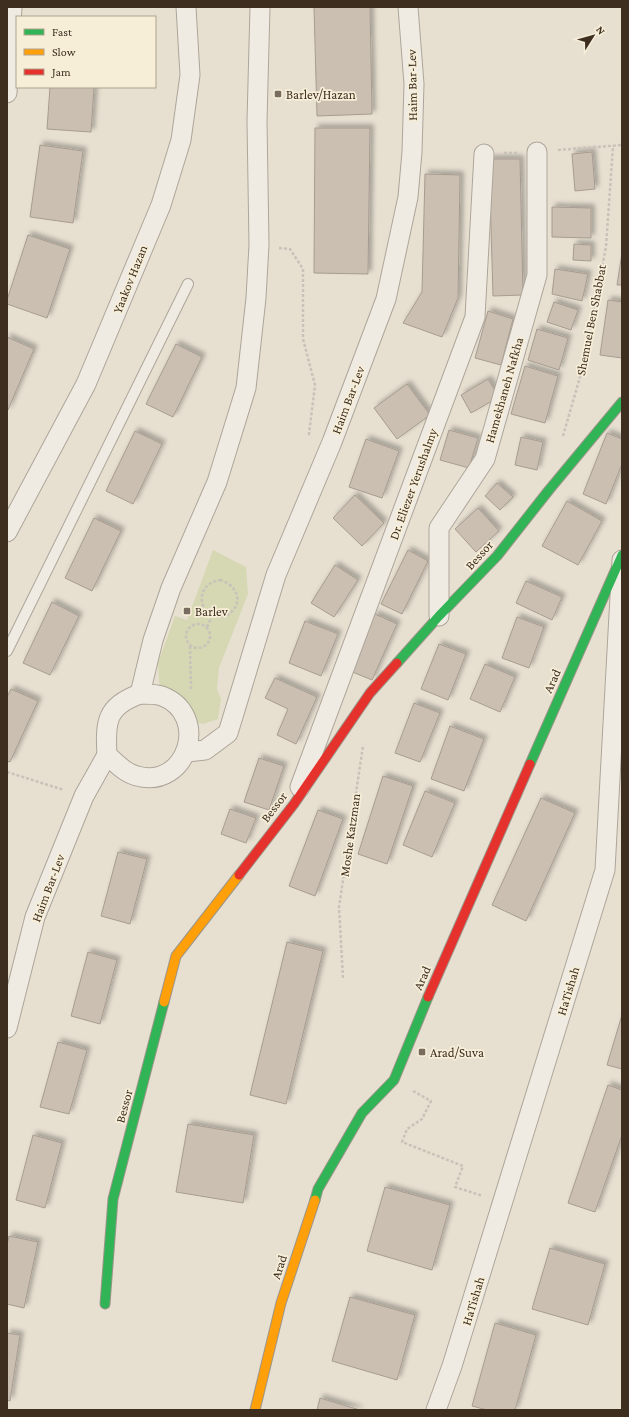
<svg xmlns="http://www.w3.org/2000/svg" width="629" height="1417" font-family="'Crimson Pro',serif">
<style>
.green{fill:#d6d7b3}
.building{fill:#cbbfb2;stroke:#a89c90;filter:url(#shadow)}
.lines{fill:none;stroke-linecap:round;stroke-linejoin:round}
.lane-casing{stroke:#ada599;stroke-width:12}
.street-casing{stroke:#ada599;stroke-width:21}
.fast-casing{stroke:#9c958a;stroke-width:11}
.slow-casing{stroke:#9c958a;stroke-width:11}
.jam-casing{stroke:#9c958a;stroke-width:11}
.path{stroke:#c8c2b9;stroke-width:2.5;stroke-dasharray:3 2;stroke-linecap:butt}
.lane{stroke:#efebe3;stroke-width:10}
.street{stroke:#efebe3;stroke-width:19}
.fast{stroke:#30b455;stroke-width:9}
.slow{stroke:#ff9f0a;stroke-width:9}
.jam{stroke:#e5322d;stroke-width:9}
.poi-dot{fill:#786c5e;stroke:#f7eed8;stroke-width:1.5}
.labels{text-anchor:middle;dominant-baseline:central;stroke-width:3.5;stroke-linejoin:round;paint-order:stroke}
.street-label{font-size:13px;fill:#3d2e20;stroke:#f7eed8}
.poi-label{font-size:13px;fill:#3d2e20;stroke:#f7eed8;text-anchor:start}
</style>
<defs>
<filter id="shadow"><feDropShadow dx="3.5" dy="-3.5" stdDeviation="2" flood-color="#0004"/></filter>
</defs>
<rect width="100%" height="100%" fill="#e7e0d1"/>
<polygon class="green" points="213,550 246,567 248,594 219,668 217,689 221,699 218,719 203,724 187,720 160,695 158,663 175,616 187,620"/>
<g class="building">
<polygon points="314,7 370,7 372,114 317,116"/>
<polygon points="50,87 94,87 91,132 47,129"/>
<polygon points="315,128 370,128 368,274 314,273"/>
<polygon points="40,145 83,151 73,223 30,217"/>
<polygon points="592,152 595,189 575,191 572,154"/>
<polygon points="489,159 520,159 523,295 493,296"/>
<polygon points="425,174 460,175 458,298 442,337 403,323 422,292"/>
<polygon points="552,207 591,208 591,238 552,237"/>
<polygon points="28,235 70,249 47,318 7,304 7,300"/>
<polygon points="574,244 591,245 591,261 573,260"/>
<polygon points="622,253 622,285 617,285"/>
<polygon points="555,269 588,274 582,301 552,294"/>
<polygon points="608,300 622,302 622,358 600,355"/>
<polygon points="554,302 578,310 571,330 547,322"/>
<polygon points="488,311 513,319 501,365 475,358"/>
<polygon points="537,329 568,338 559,370 528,360"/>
<polygon points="7,337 34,349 7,412"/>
<polygon points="176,344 202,357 173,417 146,404"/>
<polygon points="525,366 558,376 545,423 511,414"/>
<polygon points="488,379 499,397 471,413 461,395"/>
<polygon points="407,384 430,415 397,439 374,408"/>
<polygon points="449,430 478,438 469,468 440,460"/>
<polygon points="135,431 162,444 133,504 106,491"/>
<polygon points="607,433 622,439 622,464 606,504 583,494"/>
<polygon points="521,437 543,442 537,470 515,465"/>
<polygon points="366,439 399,451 382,498 349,487"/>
<polygon points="497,483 513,497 500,510 485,496"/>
<polygon points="355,495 384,523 362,546 333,518"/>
<polygon points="567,501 602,521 578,565 542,546"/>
<polygon points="478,508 499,531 476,552 455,529"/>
<polygon points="94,518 121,531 92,591 65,578"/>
<polygon points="408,550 428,561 402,614 381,604"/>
<polygon points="335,565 358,580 334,617 311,603"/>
<polygon points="526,581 562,597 552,620 516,603"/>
<polygon points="52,602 79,616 50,675 23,663"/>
<polygon points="375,614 397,624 372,680 350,671"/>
<polygon points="517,617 544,627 529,668 502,658"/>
<polygon points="305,621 338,634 321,676 289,663"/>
<polygon points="439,644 466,654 448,700 421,689"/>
<polygon points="485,664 515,677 500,712 470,699"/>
<polygon points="275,678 317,697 296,744 277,735 288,709 265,698"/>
<polygon points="11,689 38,701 10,762 7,761 7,697"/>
<polygon points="414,703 440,713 420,762 395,753"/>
<polygon points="450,726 484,739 464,791 431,779"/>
<polygon points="259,758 284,766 269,810 244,802"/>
<polygon points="383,776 413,786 387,864 358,854"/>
<polygon points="425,791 455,803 432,857 403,845"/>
<polygon points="541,798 575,813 526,921 492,905"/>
<polygon points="230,809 256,818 246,843 221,834"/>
<polygon points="318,810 343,819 315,896 289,886"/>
<polygon points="118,852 147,859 130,924 101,916"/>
<polygon points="287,942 323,951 286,1104 250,1095"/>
<polygon points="88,952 117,960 100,1024 71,1016"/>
<polygon points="622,1015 622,1069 607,1065"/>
<polygon points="58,1042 87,1050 69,1114 40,1107"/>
<polygon points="608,1085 622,1090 622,1135 595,1212 568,1203"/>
<polygon points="188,1124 254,1135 243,1203 176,1192"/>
<polygon points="33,1135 62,1143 45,1208 16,1200"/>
<polygon points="385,1187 450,1205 432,1270 367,1251"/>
<polygon points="9,1236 38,1242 24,1308 7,1304 7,1244"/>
<polygon points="550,1248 605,1264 588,1325 532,1309"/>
<polygon points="350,1297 415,1315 397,1380 332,1361"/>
<polygon points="495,1323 536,1335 515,1410 487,1410 472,1406"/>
<polygon points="7,1333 20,1335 10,1401 7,1400"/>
<polygon points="320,1398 360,1410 317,1410"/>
</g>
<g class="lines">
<defs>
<polyline id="lane" points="7,651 188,284"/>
<g id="street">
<polyline points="7,93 12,7"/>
<polyline points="7,532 86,384 161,205 181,140 190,75 186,7"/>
<polyline points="439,616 439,528 485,459 537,275 537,152"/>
<polyline points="140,694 153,640 171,588 217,482 246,388 256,298 259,245 257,121 260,7"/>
<path d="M140,694c7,0 16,0 22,2 49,19 25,94 -25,80 -12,-3 -20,-12 -30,-21 -2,-33 -1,-49 33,-61z"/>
<polyline points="187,752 205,750 228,733 276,575 332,442 386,299 408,197 412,152 414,84 408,7"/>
<polyline points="300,787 475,317 484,154"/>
<polyline points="7,1028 35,917 84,796 107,755"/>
<polyline points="436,1410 452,1366 605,870 622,560"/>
</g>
<g id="fast">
<polyline points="397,663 439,616 497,556 549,490 622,402"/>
<polyline points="530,764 622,555"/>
<polyline points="315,1200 318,1189 362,1113 394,1080 428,997"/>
<polyline points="105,1304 113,1199 164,1002"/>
</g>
<g id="slow">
<polyline points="164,1002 176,956 239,875"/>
<polyline points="255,1410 281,1303 315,1200"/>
</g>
<g id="jam">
<polyline points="239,875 294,804 370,693 397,663"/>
<polyline points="428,997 530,764"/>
</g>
</defs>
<use href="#lane" class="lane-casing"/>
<use href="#street" class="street-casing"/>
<use href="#fast" class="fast-casing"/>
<use href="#slow" class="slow-casing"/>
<use href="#jam" class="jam-casing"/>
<g class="path">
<polyline points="558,150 622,145"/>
<polyline points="504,153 517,153"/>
<polyline points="279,248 290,249 303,269 303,339 315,385 309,434 312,435"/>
<polyline points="563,436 582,370 606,247 613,146"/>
<path d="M220,580c11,3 21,13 16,26 -2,4 -6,8 -11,10 -24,7 -35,-31 -5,-36z"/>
<circle cx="198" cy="636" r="12"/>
<polyline points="207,627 212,616"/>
<polyline points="190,646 191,689"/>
<polyline points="7,772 64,790"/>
<polyline points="343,978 339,907 363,746"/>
<polyline points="413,1091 431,1101 422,1119 407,1129 402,1142 463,1166 455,1187 483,1196"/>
</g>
<use href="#lane" class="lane"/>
<use href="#street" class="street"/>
<use href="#fast" class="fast"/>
<use href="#slow" class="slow"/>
<use href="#jam" class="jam"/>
</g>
<g class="poi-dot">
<rect x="274" y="90" width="8" height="8" rx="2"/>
<rect x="183" y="607" width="8" height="8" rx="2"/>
<rect x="418" y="1048" width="8" height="8" rx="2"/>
</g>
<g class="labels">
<g class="street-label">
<text transform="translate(412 85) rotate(-91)">Haim Bar-Lev</text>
<text transform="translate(130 279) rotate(-68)">Yaakov Hazan</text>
<text transform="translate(591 320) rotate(-79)">Shemuel Ben Shabbat</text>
<text transform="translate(504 390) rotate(-74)">Hamekhaneh Nafkha</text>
<text transform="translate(348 400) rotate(-69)">Haim Bar-Lev</text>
<text transform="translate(413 484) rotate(-70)">Dr. Eliezer Yerushalmy</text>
<text transform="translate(479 555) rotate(-48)">Bessor</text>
<text transform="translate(552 681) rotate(-66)">Arad</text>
<text transform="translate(274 807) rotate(-53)">Bessor</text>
<text transform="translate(350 835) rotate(-82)">Moshe Katzman</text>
<text transform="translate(48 888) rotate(-69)">Haim Bar-Lev</text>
<text transform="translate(422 978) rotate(-66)">Arad</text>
<text transform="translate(568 991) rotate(-73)">HaTishah</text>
<text transform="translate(124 1106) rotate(-75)">Bessor</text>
<text transform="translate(279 1267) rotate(-72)">Arad</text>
<text transform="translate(473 1301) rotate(-73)">HaTishah</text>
</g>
<g class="poi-label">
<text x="286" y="94">Barlev/Hazan</text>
<text x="195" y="611">Barlev</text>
<text x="430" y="1052">Arad/Suva</text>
</g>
</g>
<rect width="629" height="1417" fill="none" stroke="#3d2e20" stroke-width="16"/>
<rect x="16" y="16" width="140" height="72" fill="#f7eed8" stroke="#ada18e"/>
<rect x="24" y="29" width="20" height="6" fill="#30b455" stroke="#ada18e"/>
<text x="52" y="36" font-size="12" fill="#3d2e20">Fast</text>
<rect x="24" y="49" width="20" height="6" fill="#ff9f0a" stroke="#ada18e"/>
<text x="52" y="56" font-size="12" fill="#3d2e20">Slow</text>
<rect x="24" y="69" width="20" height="6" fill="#e5322d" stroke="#ada18e"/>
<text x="52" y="76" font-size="12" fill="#3d2e20">Jam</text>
<g transform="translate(593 36) rotate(53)" stroke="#f7eed8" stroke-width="3" paint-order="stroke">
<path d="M0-3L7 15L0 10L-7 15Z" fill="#3d2e20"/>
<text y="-6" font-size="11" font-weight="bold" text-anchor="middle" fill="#3d2e20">N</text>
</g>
</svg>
